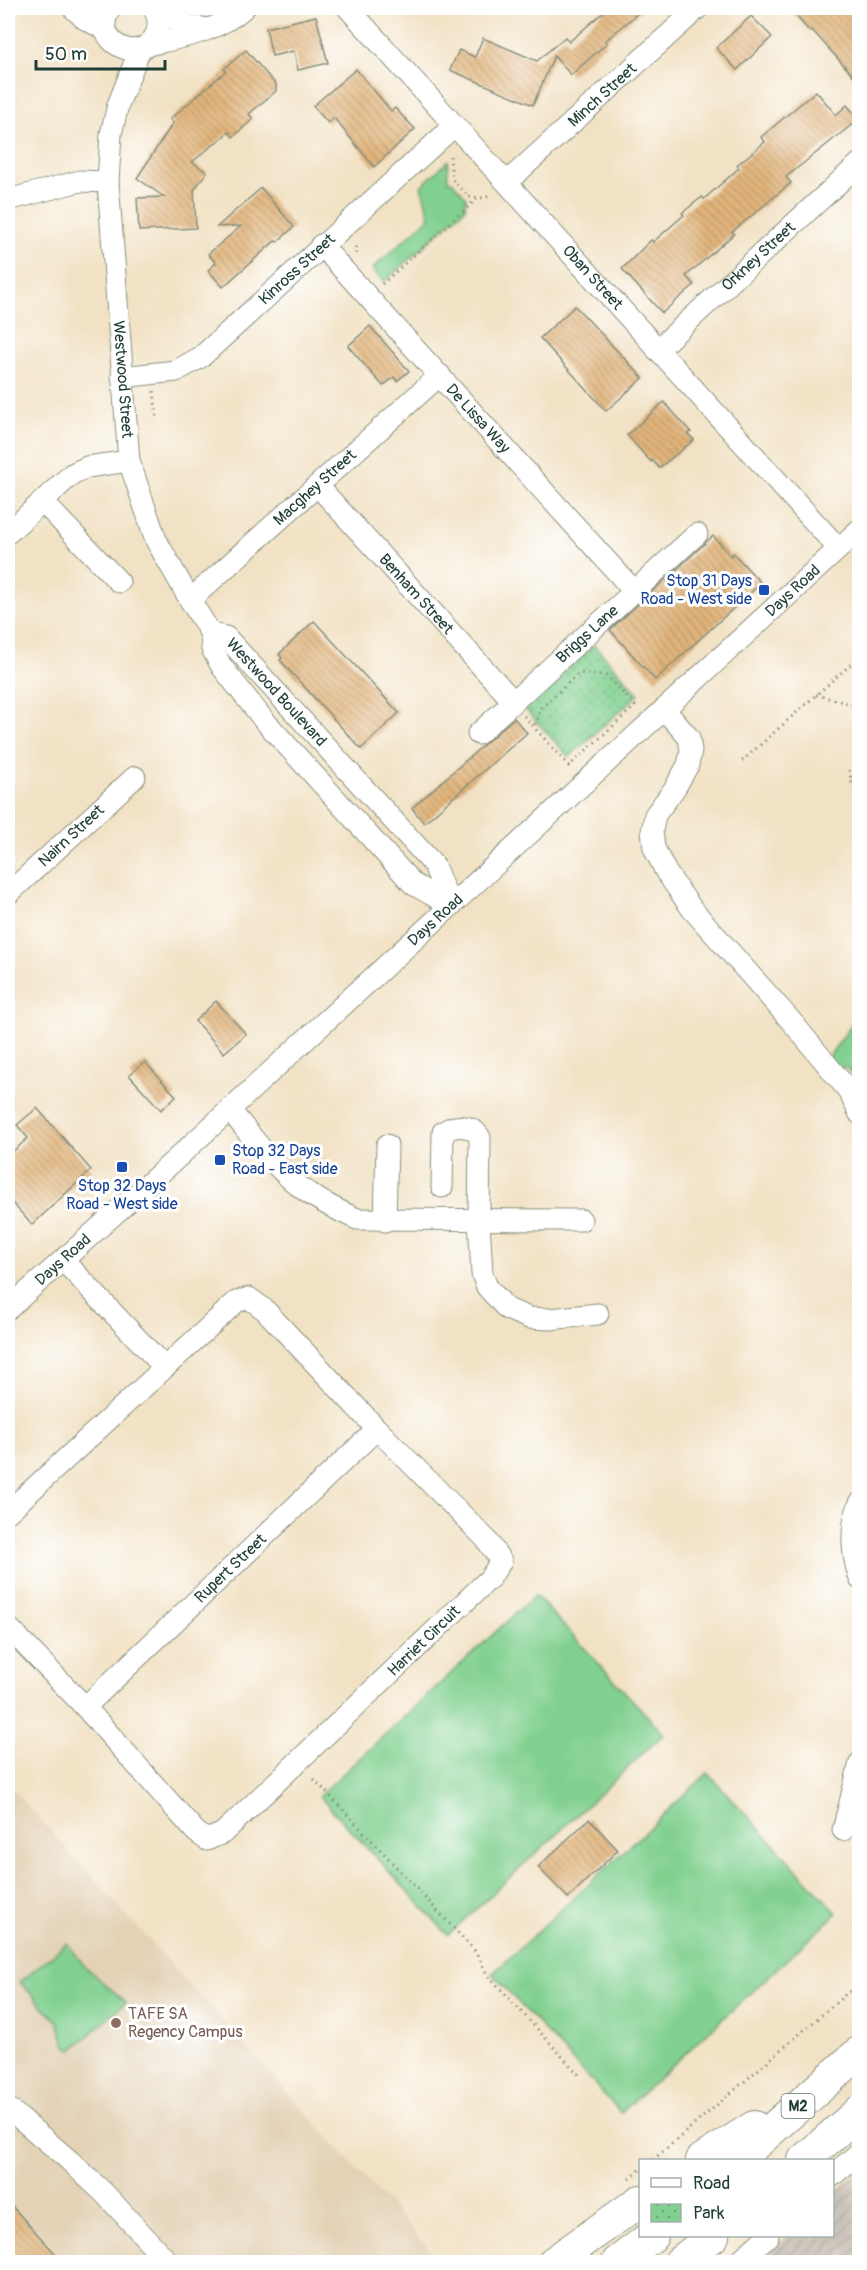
<svg xmlns="http://www.w3.org/2000/svg" width="867" height="2270" font-family="Pangolin,sans-serif">
<style>
.built{fill:#e3d2b5}
.industrial{fill:url(#industrial-furrows)}
.grass{fill:#81d08f;stroke:#508662;stroke-width:1.5}
.park{fill:url(#park-dots);stroke:#508662;stroke-width:1.5}
.building{fill:url(#building-back-hatch)}
.lines{fill:none;stroke-linecap:round;stroke-linejoin:round}
.minor-casing{stroke:#88907c;stroke-width:23}
.highway-casing{stroke:#88907c;stroke-width:34}
.path{stroke:#88907c;stroke-width:3;stroke-dasharray:1.5 4.5;stroke-linecap:butt}
.minor{stroke:#fff;stroke-width:21}
.highway{stroke:#fff;stroke-width:32}
.transit-dot{fill:#1a4fb4;stroke:#fff;stroke-width:2}
.education-dot{fill:#8d6e63;stroke:#fff;stroke-width:2}
.labels{text-anchor:middle;dominant-baseline:central;stroke-width:6;stroke-linejoin:round;paint-order:stroke}
.shield{fill:#fff;stroke:#627771;stroke-width:1.5}
.shield-label{font-size:15px;font-weight:bold;fill:#1f3d34}
.street-label{font-size:16px;fill:#1f3d34;stroke:#fff}
.transit-label{font-size:16px;fill:#164399;stroke:#fff;text-anchor:end}
.education-label{font-size:16px;fill:#785e54;stroke:#fff;text-anchor:start}
</style>
<defs>
<pattern id="industrial-furrows" width="10" height="10" patternUnits="userSpaceOnUse" patternTransform="scale(1.5)"><rect width="10" height="10" fill="#cbc3b8"/><path d="M-1 1l2-2M0 10L10 0M9 11l2-2" fill="none" stroke="#aea89f"/></pattern>
<pattern id="park-dots" width="8" height="8" patternUnits="userSpaceOnUse" patternTransform="scale(1.5)"><rect width="8" height="8" fill="#81d08f"/><path d="M2 2h.1M6 6h.1" fill="none" stroke="#69aa76" stroke-width="1.8" stroke-linecap="round"/></pattern>
<pattern id="building-back-hatch" width="6" height="6" patternUnits="userSpaceOnUse" patternTransform="scale(1.5)"><rect width="6" height="6" fill="#e2b57c"/><path d="M-1 5l2 2M0 0l6 6M5-1l2 2" fill="none" stroke="#b79466"/></pattern>
</defs>
<rect width="100%" height="100%" fill="#fff"/>
<filter id="ink" filterUnits="userSpaceOnUse"><feTurbulence type="fractalNoise" baseFrequency=".0167" numOctaves="2"/><feDisplacementMap in="SourceGraphic" scale="12" xChannelSelector="R" yChannelSelector="G"/><feConvolveMatrix kernelMatrix="1 2 1 2 8 2 1 2 1" color-interpolation-filters="sRGB"/></filter>
<filter id="wash" filterUnits="userSpaceOnUse"><feTurbulence type="fractalNoise" baseFrequency=".008" numOctaves="4" result="noise"/><feDisplacementMap in="SourceGraphic" scale="24" xChannelSelector="R" yChannelSelector="G"/><feGaussianBlur stdDeviation="1.35" result="paint"/><feColorMatrix in="noise" values="0 0 0 0 0 0 0 0 0 0 0 0 0 0 0 0 0 1.4 0 .05"/><feComposite in="paint" operator="in"/></filter>
<g filter="url(#wash)">
<rect width="100%" height="100%" fill="#f2e2c5"/>
<polygon class="built" points="8,1784 441,2262 8,2262"/>
<polygon class="industrial" points="859,2170 859,2262 759,2262 788,2236 832,2236 833,2195"/>
<g class="grass">
<polygon points="448,161 448,181 452,181 466,197 465,209 384,282 372,269 430,217 421,186"/>
<polygon points="859,1014 859,1084 846,1067 833,1071 825,1062"/>
<polygon points="535,1595 664,1734 448,1935 319,1796"/>
<polygon points="708,1773 837,1913 621,2113 492,1974"/>
<polygon points="67,1943 86,1968 126,2002 72,2050 66,2046 58,2022 20,1982"/>
</g>
<polygon class="park" points="594,645 639,694 569,757 524,708"/>
<g id="blocks">
<g class="building">
<polygon points="608,8 644,8 605,41 607,43 571,75 554,56 533,105 450,70 459,50 475,57 483,38 537,61 565,37 569,42"/>
<polygon points="789,8 855,8 860,12 860,83 812,30 810,32"/>
<polygon points="316,16 328,63 298,70 294,51 272,56 266,28"/>
<polygon points="751,16 772,37 737,70 716,48"/>
<polygon points="246,50 276,85 276,91 249,114 253,119 233,137 229,132 192,162 207,172 194,190 196,228 139,231 137,198 164,197 137,178 173,123 170,119 226,71 224,69"/>
<polygon points="356,69 391,111 395,108 415,129 374,167 334,118 328,123 313,106"/>
<polygon points="816,91 836,115 847,105 859,119 786,177 791,183 732,232 734,234 686,276 694,285 662,313 622,269 651,240 653,242 684,215 682,213 702,197 704,199 739,168 737,165 765,142 761,137"/>
<polygon points="261,188 294,227 277,242 275,241 223,287 208,270 216,263 208,254 241,226 217,227"/>
<polygon points="575,306 643,378 606,411 540,338"/>
<polygon points="370,326 409,371 397,381 394,377 383,386 348,346"/>
<polygon points="664,402 691,432 688,434 694,440 659,468 652,460 651,462 627,435"/>
<polygon points="713,536 731,556 733,553 761,583 655,680 610,630"/>
<polygon points="314,621 399,713 361,749 280,660 282,658 279,654"/>
<polygon points="514,718 527,733 424,823 412,808"/>
<polygon points="216,1001 246,1034 224,1053 195,1021"/>
<polygon points="145,1062 176,1096 161,1110 129,1075"/>
<polygon points="37,1108 91,1170 32,1225 8,1198 8,1156 28,1138 17,1125"/>
<polygon points="589,1819 618,1850 568,1898 538,1867"/>
<polygon points="8,2202 63,2262 8,2262"/>
</g>
</g>
</g>
<g filter="url(#ink)">
<use href="#blocks" fill-opacity="0" stroke="#88907c" stroke-width="1.5"/>
<g class="lines">
<defs>
<g id="minor">
<polyline points="73,8 85,19 106,30"/>
<path d="M110,8c-21,33 30,60 46,26 4,-9 2,-18 -3,-26"/>
<polyline points="155,8 181,24 207,29"/>
<path id="s1" d="M348,8l490,540"/>
<path d="M148,45c35,-8 69,-13 96,-37"/>
<path id="s2" d="M140,49l-22,56 -7,29 -3,48 21,279 27,79 34,60 21,34"/>
<path id="s3" d="M507,182l191,-174"/>
<polyline points="8,200 80,181 108,182"/>
<path id="s4" d="M321,245l313,346"/>
<path id="s5" d="M657,350l203,-187"/>
<path id="s6" d="M122,377l54,-6 25,-14 253,-231"/>
<path id="s7" d="M318,486l195,215"/>
<polyline points="43,502 119,582"/>
<polyline points="8,533 72,474 87,467 129,461"/>
<path id="s8" d="M190,600l250,-225"/>
<polyline points="211,634 212,649 222,667 263,719 413,884 450,905"/>
<path id="s9" d="M211,634l15,3 208,228 16,40"/>
<polyline points="664,709 689,738 691,751 688,765 675,788 655,815 652,831 654,848 666,872 692,909 792,1022 848,1090 860,1114"/>
<path id="s10" d="M478,734l219,-200"/>
<path id="s11" d="M8,894l127,-117"/>
<path d="M229,1109c22,26 43,56 70,77 17,14 38,24 58,33l224,1"/>
<path d="M442,1187l1,-55c12,-8 30,-8 37,6l-1,82 3,54 5,13 20,22 22,9 21,1 48,-5"/>
<polyline points="385,1221 387,1145"/>
<polyline points="63,1260 165,1368"/>
<path id="s12" d="M8,1309l168,-150 684,-630"/>
<path d="M860,1503c-11,23 -8,53 0,76"/>
<polyline points="8,1512 236,1302 249,1298 265,1310 377,1429 486,1539 501,1561 490,1578 223,1833 207,1840 196,1832 85,1707 8,1627"/>
<path id="s13" d="M85,1707l292,-278"/>
<polyline points="843,1830 860,1763"/>
<polyline points="8,2108 70,2161 105,2194 168,2262"/>
<polyline points="832,2176 860,2152"/>
<polyline points="738,2262 768,2236"/>
</g>
<g id="highway">
<polyline points="702,2160 754,2127"/>
<polyline points="737,2160 860,2052"/>
<polyline points="804,2160 860,2111"/>
<polyline points="554,2262 640,2201"/>
<polyline points="618,2262 652,2236"/>
<polyline points="680,2262 713,2236"/>
</g>
</defs>
<use href="#minor" class="minor-casing"/>
<use href="#highway" class="highway-casing"/>
<g class="path">
<polyline points="450,156 452,179 469,197 486,198 491,194"/>
<polyline points="356,254 356,241"/>
<polyline points="382,284 478,198"/>
<polyline points="154,391 157,420"/>
<polyline points="816,695 860,706"/>
<polyline points="524,716 569,766 635,706 607,676 579,673 540,709 538,721 533,726"/>
<polyline points="742,761 860,656"/>
<polyline points="849,770 860,818"/>
<polyline points="314,1779 475,1951 487,1974 581,2077"/>
<polyline points="653,2160 860,1982"/>
<polyline points="630,2179 640,2170"/>
</g>
<use href="#minor" class="minor"/>
<use href="#highway" class="highway"/>
</g>
</g>
<g class="transit-dot">
<rect x="758" y="584" width="12" height="12" rx="3"/>
<rect x="214" y="1154" width="12" height="12" rx="3"/>
<rect x="116" y="1161" width="12" height="12" rx="3"/>
</g>
<circle class="education-dot" cx="116" cy="2023" r="6"/>
<g class="labels">
<rect class="shield" x="781.5" y="2094" width="33" height="24" rx="4.5"/>
<g class="shield-label">
<text x="798" y="2106">M2</text>
</g>
<g class="street-label">
<text stroke="none"><textPath href="#s3" startOffset="129">Minch Street</textPath></text>
<text stroke="none"><textPath href="#s5" startOffset="138">Orkney Street</textPath></text>
<text stroke="none"><textPath href="#s6" startOffset="213">Kinross Street</textPath></text>
<text stroke="none"><textPath href="#s1" startOffset="364">Oban Street</textPath></text>
<text stroke="none"><textPath href="#s2" startOffset="336">Westwood Street</textPath></text>
<text stroke="none"><textPath href="#s4" startOffset="234">De Lissa Way</textPath></text>
<text stroke="none"><textPath href="#s8" startOffset="168">Macghey Street</textPath></text>
<text stroke="none"><textPath href="#s12" startOffset="1064">Days Road</textPath></text>
<text stroke="none"><textPath href="#s7" startOffset="146">Benham Street</textPath></text>
<text stroke="none"><textPath href="#s10" startOffset="148">Briggs Lane</textPath></text>
<text stroke="none"><textPath href="#s9" startOffset="90">Westwood Boulevard</textPath></text>
<text stroke="none"><textPath href="#s11" startOffset="86">Nairn Street</textPath></text>
<text stroke="none"><textPath href="#s12" startOffset="578">Days Road</textPath></text>
<text stroke="none"><textPath href="#s12" startOffset="74">Days Road</textPath></text>
<text stroke="none"><textPath href="#s13" startOffset="201">Rupert Street</textPath></text>
<text transform="translate(424 1641) rotate(-44)">Harriet Circuit</text>
</g>
<g class="transit-label">
<text x="752" y="581">Stop 31 Days<tspan x="752" dy="18">Road - West side</tspan></text>
<text x="232" y="1151" text-anchor="start">Stop 32 Days<tspan x="232" dy="18">Road - East side</tspan></text>
<text x="122" y="1186" text-anchor="middle">Stop 32 Days<tspan x="122" dy="18">Road - West side</tspan></text>
</g>
<g class="education-label">
<text x="128" y="2014">TAFE SA<tspan x="128" dy="18">Regency Campus</tspan></text>
</g>
</g>
<rect width="867" height="2270" fill="none" stroke="#fff" stroke-width="30"/>
<rect x="639" y="2159" width="195" height="78" fill="#ffffff" stroke="#a5b1ae" stroke-width="1.5"/>
<rect x="651" y="2178" width="30" height="9" fill="#ffffff" stroke="#a5b1ae" stroke-width="1.5"/>
<text x="693" y="2189" font-size="18" fill="#1f3d34">Road</text>
<rect x="651" y="2204" width="30" height="18" fill="url(#park-dots)" stroke="#a5b1ae" stroke-width="1.5"/>
<text x="693" y="2219" font-size="18" fill="#1f3d34">Park</text>
<path d="M36 60v9h129v-9" fill="none" stroke="#1f3d34" stroke-width="3"/>
<text x="45" y="60" font-size="18" fill="#1f3d34" stroke="#ffffff" stroke-width="4.5" paint-order="stroke">50 m</text>
</svg>
